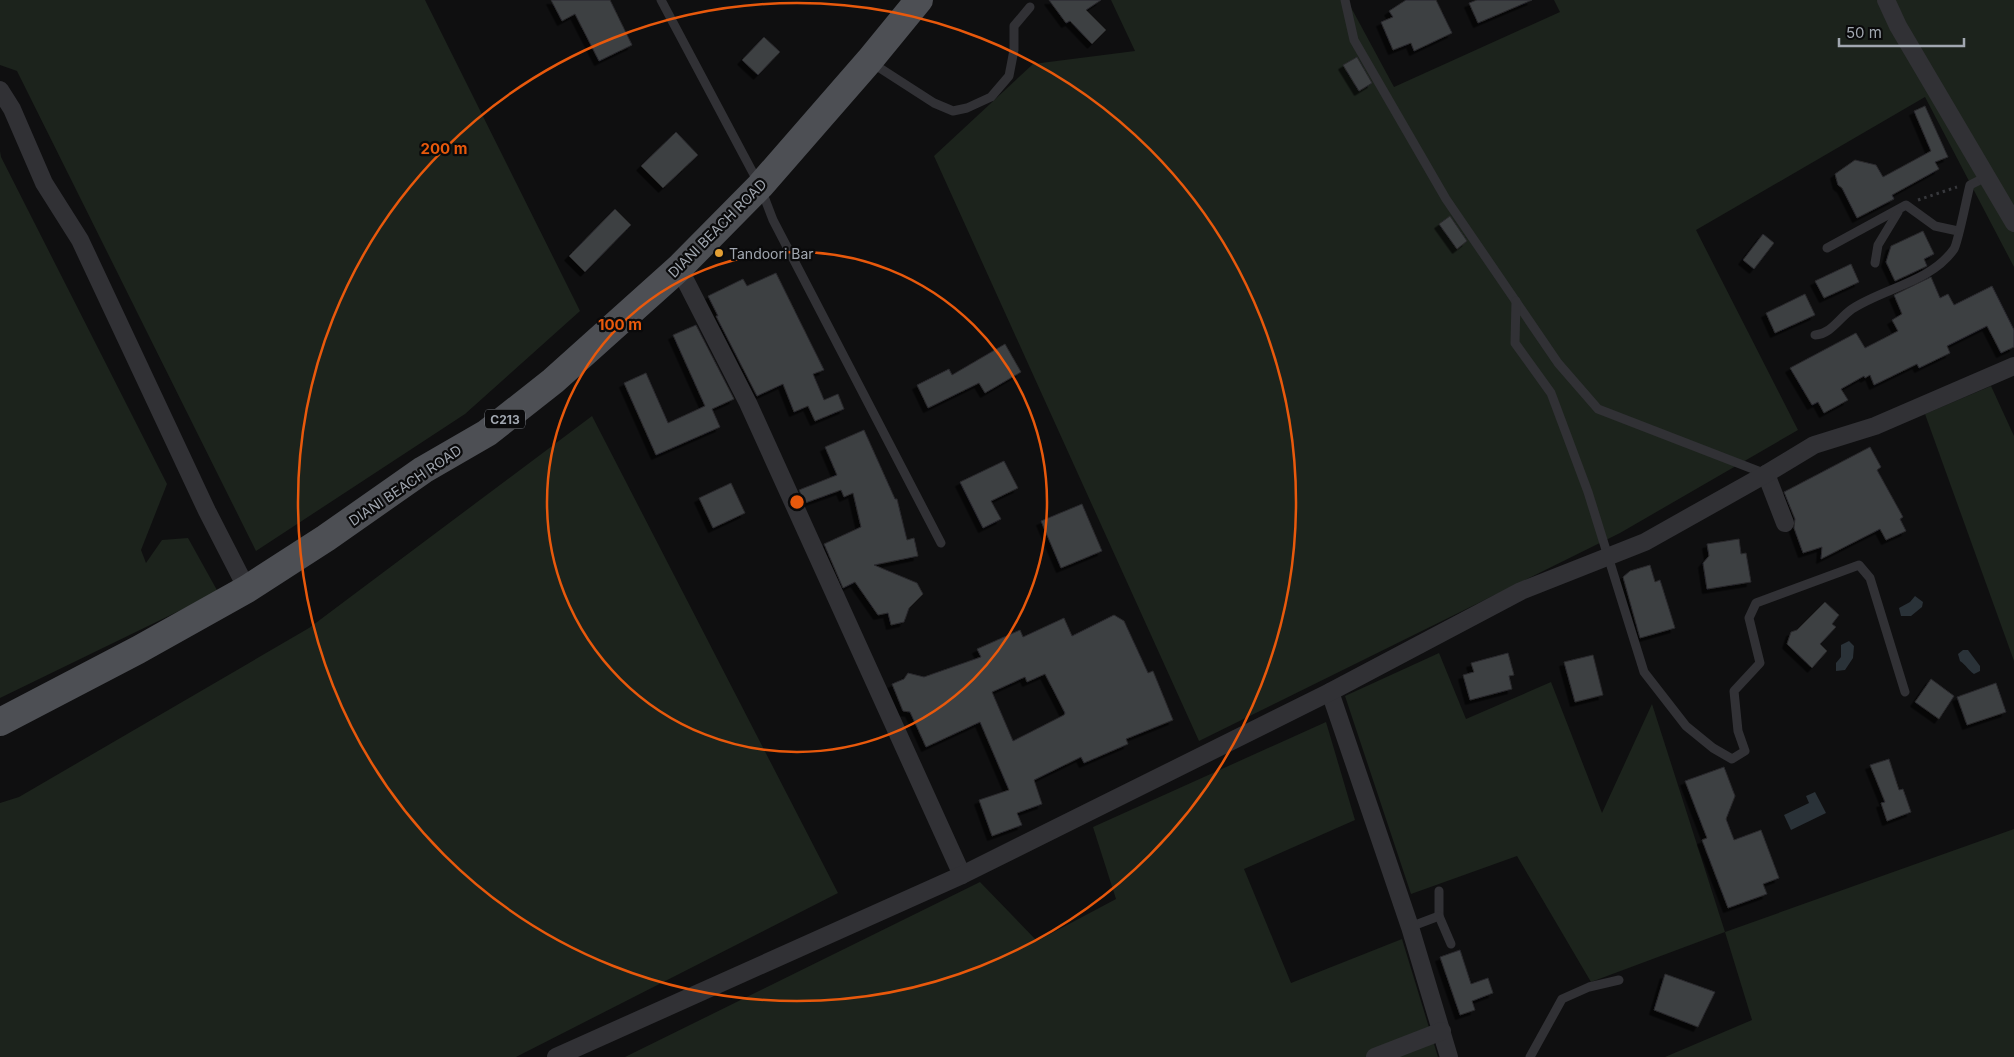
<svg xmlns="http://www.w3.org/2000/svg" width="2014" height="1057" font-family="Inter,sans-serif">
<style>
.green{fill:#1c231c}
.water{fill:#2a3238}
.building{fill:#3e3f43;stroke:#29292c;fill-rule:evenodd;filter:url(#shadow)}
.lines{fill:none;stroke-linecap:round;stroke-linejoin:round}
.path{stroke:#37383c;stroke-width:3;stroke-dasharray:2.5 4;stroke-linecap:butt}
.lane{stroke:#313135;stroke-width:9}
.street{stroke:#313135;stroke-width:18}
.primary{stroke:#4d4f54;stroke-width:28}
.ring{fill:none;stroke:#e8590c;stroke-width:2.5}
.poi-dot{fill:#e4a034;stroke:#0a0a0b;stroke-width:2}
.labels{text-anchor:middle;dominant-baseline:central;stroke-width:4.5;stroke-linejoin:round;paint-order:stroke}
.shield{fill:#0a0a0b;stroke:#74787e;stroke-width:1}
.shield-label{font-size:12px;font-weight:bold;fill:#a1a7b0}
.street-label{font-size:14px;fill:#a1a7b0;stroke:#0a0a0b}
.poi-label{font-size:14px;fill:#a1a7b0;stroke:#0a0a0b;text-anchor:start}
.centre{fill:#e8590c;stroke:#0a0a0b;stroke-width:2.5}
.ring-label{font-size:15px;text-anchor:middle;font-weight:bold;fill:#e8590c;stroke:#0a0a0b;stroke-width:4.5;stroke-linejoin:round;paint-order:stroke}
</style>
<defs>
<filter id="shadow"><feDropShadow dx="-4.5" dy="4.5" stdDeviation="0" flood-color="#0009"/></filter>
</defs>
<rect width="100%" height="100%" fill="#0f0f10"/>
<g class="green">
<polygon points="0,0 425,0 580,311 465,414 256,551 17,71 0,65"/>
<polygon points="1111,0 1347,0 1394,87 1560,12 1554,0 2014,0 2014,267 1925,97 1696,230 1798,430 1620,533 1199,741 934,156 1033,64 1135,51"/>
<polygon points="0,151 1,157 167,484 141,550 146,563 162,540 188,538 218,592 0,698"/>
<polygon points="1991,386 2014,436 2014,661 1925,414"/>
<polygon points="592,416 838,893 516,1057 0,1057 0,803 19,797 309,628"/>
<polygon points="1439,653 1466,719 1551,682 1602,813 1652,704 1725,932 2014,829 2014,1057 1665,1057 1752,1020 1725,932 1591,982 1517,856 1411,894 1345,696"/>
<polygon points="1326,722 1355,820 1244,869 1291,983 1402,939 1438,1057 625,1057 980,882 1037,941 1116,899 1093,827"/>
</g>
<g class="water">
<polygon points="1915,596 1923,602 1922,607 1911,616 1901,616 1899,608 1910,602"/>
<polygon points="1849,641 1854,646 1853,658 1845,670 1836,671 1836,663 1841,657 1841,645"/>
<path d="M1963,650h5l12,16v5l-6,3c-6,-4 -8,-9 -14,-13l-2,-7z"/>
<polygon points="1815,792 1826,813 1791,830 1784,815 1809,803 1806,796"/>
</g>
<g class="building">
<polygon points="551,0 610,0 632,45 599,61 575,14 562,21"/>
<polygon points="1049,0 1101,0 1086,10 1106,30 1092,44 1070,21 1066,23"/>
<polygon points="1406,0 1436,0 1452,33 1414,51 1411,43 1393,50 1381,22 1393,17 1389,11"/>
<polygon points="1477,0 1532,0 1478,23 1469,3"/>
<polygon points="764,37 780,52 758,75 742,60"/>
<polygon points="1357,57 1372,83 1359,91 1343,65"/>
<polygon points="1925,106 1948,157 1935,162 1939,169 1892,195 1894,199 1857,218 1842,188 1838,185 1835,174 1855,160 1876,165 1883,177 1931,151 1914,111"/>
<polygon points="676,132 698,155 663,188 641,166"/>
<polygon points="615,209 631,225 585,272 569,256"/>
<polygon points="1450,216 1467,241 1457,249 1439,224"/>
<polygon points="1923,231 1934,254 1924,259 1927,266 1895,281 1886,262 1891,246"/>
<polygon points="1763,234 1774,243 1754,269 1743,260"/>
<polygon points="1851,264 1859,282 1824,298 1815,281"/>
<polygon points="776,273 824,370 813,374 824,400 838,394 844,409 815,421 808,406 794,412 783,384 757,396 716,316 718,316 708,296 743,279 747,286"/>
<polygon points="1931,277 1940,298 1948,294 1954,305 1992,286 2014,330 2014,347 2001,353 1987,326 1947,346 1950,353 1919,368 1917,364 1874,385 1870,375 1865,378 1864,376 1841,389 1848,400 1824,413 1818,402 1812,405 1790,368 1856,333 1865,348 1898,331 1892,320 1902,314 1894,295"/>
<polygon points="1805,294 1815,315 1775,333 1766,313"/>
<polygon points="696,325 734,399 712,409 720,427 656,455 624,383 646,373 668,423 705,406 673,335"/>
<polygon points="1005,344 1021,372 985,393 979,383 928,408 917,385 949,369 952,375"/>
<polygon points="864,430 895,499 897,499 907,540 914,538 918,556 874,565 917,583 923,594 909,608 904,622 891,625 888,613 878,615 855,582 843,588 824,544 861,527 853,493 844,497 841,490 805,503 799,490 837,475 825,447"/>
<polygon points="1870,447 1881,467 1877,470 1903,517 1900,519 1906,531 1886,540 1880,529 1821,559 1822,547 1803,553 1794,528 1795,519 1784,492"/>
<polygon points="1004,461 1018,488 991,501 1001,519 983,528 960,482"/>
<polygon points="731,483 745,513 713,528 699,498"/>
<polygon points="1082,504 1102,551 1061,568 1041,521"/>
<polygon points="1739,539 1741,554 1746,553 1751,582 1707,589 1703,563 1709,556 1707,544"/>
<polygon points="1650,565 1655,582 1660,580 1675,628 1640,638 1623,577 1630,571"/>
<polygon points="1825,602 1839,615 1832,624 1836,627 1820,644 1827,651 1812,668 1787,644 1791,632 1797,630"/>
<path d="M1114,615l10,6 24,52 5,-2 20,49 -47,19 2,5 -44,19 -3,-6 -47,23 8,24 -25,9 5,12 -30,11 -13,-36 30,-10 -29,-68 -54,25 -16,-35 -7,-1 -11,-27 12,-5 4,-6 16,4 57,-20 -4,-8 43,-19 3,7 41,-19 8,18zM1045,674l20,39 -1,2 -51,26 -21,-49 33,-15 2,5z"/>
<polygon points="1508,653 1514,675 1509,676 1512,689 1470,700 1463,675 1474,672 1471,663"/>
<polygon points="1593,655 1603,695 1575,702 1564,662"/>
<polygon points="1931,679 1954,696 1939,719 1915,702"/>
<polygon points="1996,683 2006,712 1967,725 1957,697"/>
<polygon points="1889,759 1899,790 1903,789 1911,812 1887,821 1881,803 1885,802 1870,765"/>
<polygon points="1724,767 1735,796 1726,819 1734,840 1761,830 1779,878 1763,884 1767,894 1728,908 1702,840 1707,838 1685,781"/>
<polygon points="1460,950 1471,984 1488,978 1493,993 1472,1001 1475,1010 1460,1015 1440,957"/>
<polygon points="1665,974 1715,992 1698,1027 1654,1010"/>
</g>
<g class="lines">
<polyline class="path" points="1918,200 1957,187"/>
<g class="lane">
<polyline points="661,0 760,186 773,220 941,543"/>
<polyline points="1345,0 1354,40 1446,199 1558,363 1598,409 1766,474"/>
<polyline points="872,63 934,103 953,111 967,108 991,97 1009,76 1014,50 1014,26 1030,7"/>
<polyline points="1827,248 1906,205 1935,226 1958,231"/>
<polyline points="1875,263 1878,245 1898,212"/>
<polyline points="1516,301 1515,343 1551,393 1588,492 1644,672 1686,726 1713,748 1732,759 1745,751 1738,731 1734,691 1760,663 1749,618 1756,603 1859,565 1870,578 1905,692"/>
<path d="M1815,335c16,-1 24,-17 37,-26 32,-21 79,-27 102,-60 4,-6 13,-53 16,-64l18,-9"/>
<polyline points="1439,891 1439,916 1451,944"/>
<polyline points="1410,927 1439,916"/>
<polyline points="1530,1057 1562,999 1589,987 1619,980"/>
</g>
<g class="street">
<polyline points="1886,0 1898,26 2014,223"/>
<polyline points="0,90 12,109 44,183 80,240 207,511 247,589"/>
<polyline points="679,268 748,403 962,875"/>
<polyline points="1766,474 1785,523"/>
<polyline points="1330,692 1410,927 1449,1057"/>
<polyline points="556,1057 962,875 1330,692 1521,591 1645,542 1766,474 1814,445 1875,426 2014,366"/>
<polyline points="1375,1057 1442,1031"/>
</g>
<polyline class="primary" points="0,722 138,650 247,589 326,538 423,470 487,433 553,381 679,268 760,186 869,61 919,0"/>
</g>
<g class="ring">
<circle cx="797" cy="502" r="250"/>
<circle cx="797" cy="502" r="499"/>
</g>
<circle class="poi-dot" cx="719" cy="253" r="5"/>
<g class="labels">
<rect class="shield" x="485" y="409.5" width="40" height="19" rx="4"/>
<g class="shield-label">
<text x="505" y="419">C213</text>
</g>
<g class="street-label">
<text transform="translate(717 228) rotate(-45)">DIANI BEACH ROAD</text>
<text transform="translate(405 485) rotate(-34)">DIANI BEACH ROAD</text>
</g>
<g class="poi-label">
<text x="729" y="253">Tandoori Bar</text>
</g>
</g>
<circle cx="797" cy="502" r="8" class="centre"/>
<g class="ring-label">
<text x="444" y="154">200 m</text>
<text x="620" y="330">100 m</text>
</g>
<path d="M1839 38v8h125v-8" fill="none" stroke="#a1a7b0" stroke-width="2.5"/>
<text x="1846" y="38" font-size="15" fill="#a1a7b0" stroke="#0a0a0b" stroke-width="4" paint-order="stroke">50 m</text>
</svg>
